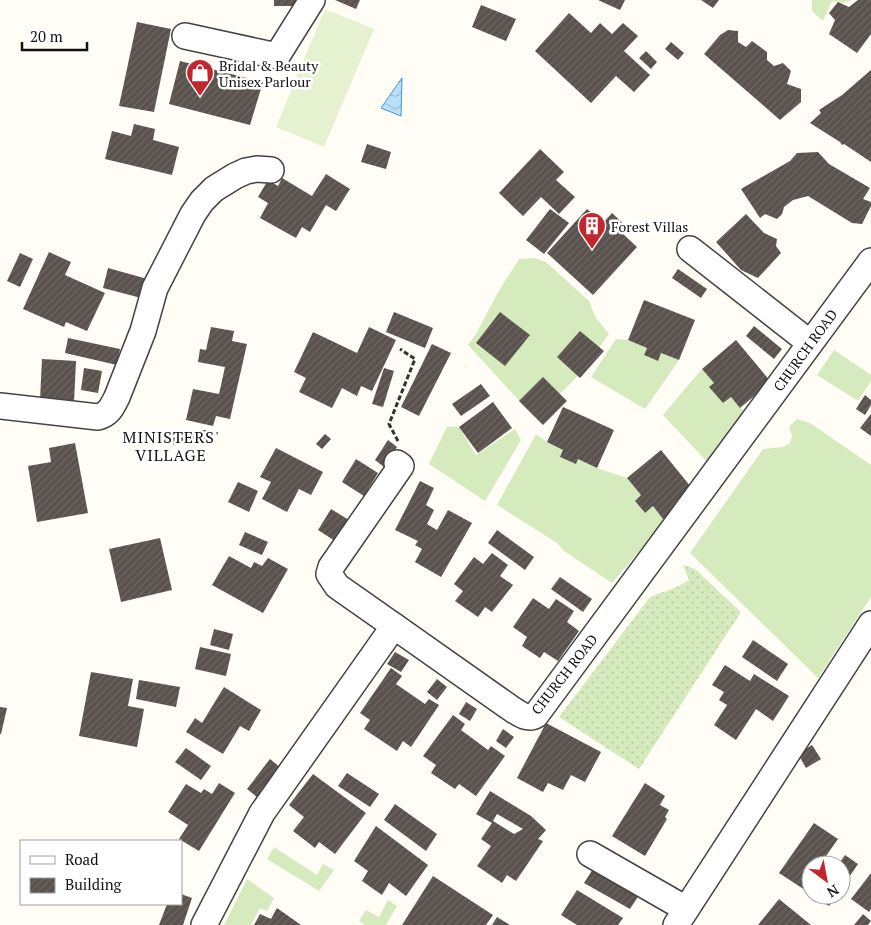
<svg xmlns="http://www.w3.org/2000/svg" width="871" height="925" font-family="'PT Serif',serif">
<style>
.grass{fill:url(#grass-dots)}
.garden{fill:#d5ebbd}
.pitch{fill:#e6f2cf}
.water{fill:url(#water-waves);stroke:#3f96cf}
.building{fill:url(#building-hatch);fill-rule:evenodd}
.lines{fill:none;stroke-linecap:round;stroke-linejoin:round}
.minor-casing{stroke:#444;stroke-width:28}
.path{stroke:#333;stroke-width:3;stroke-dasharray:5 2.5;stroke-linecap:butt}
.minor{stroke:#fff;stroke-width:25}
.labels{text-anchor:middle;dominant-baseline:central;stroke-width:5;stroke-linejoin:round;paint-order:stroke}
.poi-label{font-size:14px;fill:#111;stroke:#fff;text-anchor:start}
.street-label{font-size:14px;fill:#111;stroke:#fff}
.quarter-label{font-size:16px;letter-spacing:1px;fill:#111;stroke:#fff}
</style>
<defs>
<pattern id="grass-dots" width="8" height="8" patternUnits="userSpaceOnUse" patternTransform="scale(1.25)"><rect width="8" height="8" fill="#d5ebbd"/><path d="M2 2h.1M6 6h.1" fill="none" stroke="#b6c8a1" stroke-width="1.8" stroke-linecap="round"/></pattern>
<pattern id="water-waves" width="16" height="10" patternUnits="userSpaceOnUse" patternTransform="scale(1.25)"><rect width="16" height="10" fill="#b9e0f7"/><path d="M0 5q4-4 8 0t8 0" fill="none" stroke="#9ebfd3"/></pattern>
<pattern id="building-hatch" width="6" height="6" patternUnits="userSpaceOnUse" patternTransform="scale(1.25)"><rect width="6" height="6" fill="#5a524d"/><path d="M-1 1l2-2M0 6l6-6M5 7l2-2" fill="none" stroke="#6d6662"/></pattern>
</defs>
<rect width="100%" height="100%" fill="#fffdf5"/>
<polygon class="grass" points="683,565 695,569 741,612 639,769 559,717 650,597 677,587 689,580"/>
<g class="garden">
<polygon points="812,0 852,0 843,3 832,1 823,21 812,11"/>
<polygon points="535,258 546,262 589,301 596,318 609,334 578,376 535,418 468,345 476,334 497,294 519,259"/>
<polygon points="616,339 628,340 647,348 644,355 657,361 661,353 679,360 645,409 591,377"/>
<polygon points="834,350 871,375 871,381 858,401 817,375"/>
<polygon points="702,369 714,383 710,388 723,403 731,397 740,408 751,413 713,468 663,415"/>
<polygon points="797,419 810,423 871,465 871,597 818,678 690,553 763,449 783,447 790,443 792,435 789,427"/>
<polygon points="447,427 459,427 476,455 515,429 521,440 485,501 429,464"/>
<polygon points="536,434 547,442 563,450 560,457 576,464 578,459 597,468 627,478 641,495 635,501 644,513 653,506 665,521 612,583 564,551 557,543 497,505"/>
<polygon points="274,847 317,875 323,864 334,870 319,891 267,859"/>
<polygon points="247,879 274,898 267,911 260,908 251,925 224,925"/>
<polygon points="388,900 397,906 386,925 365,925 359,921 366,910 379,917"/>
</g>
<polygon class="pitch" points="325,9 374,29 324,147 276,127"/>
<polygon class="water" points="402,78 401,116 381,108"/>
<g class="building">
<rect x="274" y="0" width="25" height="6"/>
<polygon points="335,0 360,0 356,9"/>
<polygon points="598,0 625,0 620,10"/>
<polygon points="701,0 719,0 713,8"/>
<polygon points="858,0 871,0 871,34 857,53 829,34 835,20 829,13 838,2 849,7"/>
<polygon points="481,5 516,19 506,41 472,27"/>
<polygon points="569,13 591,33 600,23 612,34 623,23 638,36 624,51 650,75 634,92 616,76 591,103 535,51"/>
<polygon points="137,22 171,29 154,112 119,106"/>
<polygon points="728,30 738,31 738,42 746,47 752,41 767,52 767,60 774,66 783,63 791,71 787,84 801,89 801,102 780,120 704,54 720,35"/>
<polygon points="671,42 684,53 678,60 665,49"/>
<polygon points="646,51 657,62 651,69 639,58"/>
<polygon points="180,61 263,82 250,125 169,104"/>
<polygon points="871,70 871,162 844,144 842,145 840,142 810,123 821,113 819,110 842,95"/>
<polygon points="134,124 155,129 153,140 179,147 172,175 105,159 112,131 131,136"/>
<polygon points="367,144 391,152 386,169 361,162"/>
<polygon points="540,149 564,172 556,180 575,197 559,214 541,197 523,216 499,193"/>
<polygon points="818,152 829,164 870,188 863,199 871,202 871,206 862,224 852,223 808,196 793,200 784,207 782,214 777,219 765,214 760,218 741,189 790,161 797,153"/>
<polygon points="326,174 350,189 336,211 326,205 310,232 302,227 296,238 260,218 268,203 258,197 268,180 278,186 282,178 312,196"/>
<polygon points="550,209 569,223 544,254 526,240"/>
<polygon points="587,209 603,223 612,213 626,226 621,232 637,247 593,295 547,253"/>
<polygon points="746,214 764,233 777,239 776,246 781,253 758,278 741,270 716,242"/>
<polygon points="49,252 71,262 65,275 105,293 87,331 66,322 64,327 23,309"/>
<polygon points="20,253 33,259 20,287 7,281"/>
<polygon points="108,268 151,280 145,299 103,288"/>
<polygon points="678,269 707,289 701,298 672,278"/>
<polygon points="644,300 695,320 679,360 661,353 658,361 644,355 647,348 628,340"/>
<polygon points="394,312 433,328 425,348 386,332"/>
<polygon points="500,312 530,335 505,366 476,343"/>
<polygon points="754,326 782,349 774,359 746,336"/>
<polygon points="211,327 234,331 232,341 247,344 230,419 216,416 213,426 186,420 193,389 219,394 225,367 198,362 200,349 206,350"/>
<polygon points="369,327 396,340 372,391 361,386 357,396 342,388 332,408 299,392 306,378 294,372 313,332 357,353"/>
<polygon points="580,331 604,351 580,378 557,357"/>
<polygon points="68,338 120,349 117,365 65,353"/>
<polygon points="736,340 771,382 740,408 731,397 723,403 709,387 714,383 702,369"/>
<polygon points="432,344 451,353 419,416 401,407"/>
<polygon points="42,359 76,361 74,402 40,400"/>
<polygon points="84,368 102,371 98,393 81,390"/>
<polygon points="384,368 394,371 383,407 372,404"/>
<polygon points="543,377 567,401 543,425 519,401"/>
<polygon points="481,384 490,396 461,416 452,404"/>
<polygon points="865,395 871,400 871,405 865,415 856,409"/>
<polygon points="493,402 512,428 478,453 459,427"/>
<polygon points="563,407 614,430 597,468 578,459 576,464 560,457 563,450 547,442"/>
<polygon points="871,414 871,436 860,428"/>
<polygon points="206,430 206,443 173,445 173,431"/>
<polygon points="325,434 331,439 322,449 316,444"/>
<polygon points="388,440 397,447 384,467 375,460"/>
<polygon points="75,443 88,513 37,522 28,466 51,462 49,448"/>
<polygon points="276,448 323,472 311,495 299,489 287,512 262,499 271,482 260,477"/>
<polygon points="661,450 695,492 663,519 653,506 645,513 635,501 641,495 627,478"/>
<polygon points="356,459 378,473 364,496 342,482"/>
<polygon points="420,481 434,488 426,505 434,510 427,524 437,530 448,510 472,523 441,577 415,562 422,549 415,545 418,541 395,530"/>
<polygon points="238,482 258,491 249,512 228,502"/>
<polygon points="331,509 349,520 335,541 318,530"/>
<polygon points="497,530 534,557 525,570 488,543"/>
<polygon points="245,532 268,542 262,555 239,545"/>
<polygon points="160,538 172,590 121,602 109,549"/>
<polygon points="492,553 508,565 500,576 513,585 492,612 485,607 478,617 455,601 463,591 454,584 474,557 483,564"/>
<polygon points="229,556 251,568 254,562 262,566 268,558 288,569 263,613 212,585"/>
<polygon points="560,577 592,599 583,612 551,589"/>
<polygon points="533,598 549,609 556,599 574,611 567,622 579,631 558,661 544,652 540,658 522,646 527,637 513,627"/>
<polygon points="214,629 233,634 229,650 210,645"/>
<polygon points="753,640 788,664 777,681 742,657"/>
<polygon points="200,647 231,654 226,676 195,669"/>
<polygon points="395,652 409,660 401,672 387,664"/>
<polygon points="725,665 750,681 754,674 789,696 773,721 756,709 736,740 714,725 727,705 719,700 724,692 712,685"/>
<polygon points="391,668 402,676 396,684 425,704 429,699 439,705 411,747 403,741 397,751 364,729 370,720 360,713"/>
<polygon points="91,672 133,679 128,706 144,709 137,747 79,736"/>
<polygon points="437,679 447,687 437,700 427,692"/>
<polygon points="139,680 180,687 176,707 136,699"/>
<polygon points="224,687 261,710 249,731 240,726 223,754 186,732 195,718 202,723"/>
<polygon points="466,702 477,709 470,721 459,714"/>
<polygon points="0,707 7,708 1,734 0,734"/>
<polygon points="453,715 465,724 461,730 488,750 491,746 505,756 476,796 459,784 455,789 431,773 436,765 423,756"/>
<polygon points="546,723 601,752 585,782 571,775 563,790 548,783 543,792 517,778"/>
<polygon points="503,729 514,737 506,748 496,741"/>
<polygon points="812,745 821,759 806,768 798,754"/>
<polygon points="186,748 211,766 201,780 175,762"/>
<polygon points="270,759 281,768 258,798 247,789"/>
<polygon points="347,773 379,794 370,807 338,786"/>
<polygon points="313,774 366,813 335,854 319,842 315,848 293,831 304,817 289,805"/>
<polygon points="219,783 235,793 199,851 179,839 188,825 168,812 186,784 201,793 204,789 212,794"/>
<polygon points="645,783 665,796 660,805 669,810 665,817 667,819 645,856 612,836"/>
<path d="M490,791l41,25 15,14 -8,9 5,2 -27,40 -9,-6 -5,8 -25,-17 14,-20 -10,-7 11,-16 -16,-9zM497,814l26,15 -9,5 -21,-13z"/>
<polygon points="395,804 437,834 426,851 384,820"/>
<polygon points="814,823 838,839 824,859 832,865 811,865 811,894 779,873"/>
<polygon points="376,826 428,865 406,896 389,883 382,895 362,881 368,871 354,861"/>
<polygon points="845,855 858,864 841,889 841,865 838,865"/>
<polygon points="593,869 639,895 630,909 584,883"/>
<polygon points="871,873 871,909 869,912 851,899"/>
<polygon points="433,876 493,915 486,925 402,925"/>
<polygon points="577,890 623,918 618,925 577,925 561,915"/>
<polygon points="181,894 192,898 183,925 159,925 167,904 181,904"/>
<polygon points="812,895 837,895 829,906"/>
<polygon points="779,899 811,925 758,925"/>
<polygon points="277,908 301,925 254,925 260,914 271,919"/>
<polygon points="863,914 871,921 868,925 854,925"/>
<polygon points="497,917 510,925 492,925"/>
</g>
<g class="lines">
<defs>
<g id="minor">
<polyline points="185,36 277,56 312,0"/>
<polyline points="690,249 810,343"/>
<path d="M0,406l98,11c11,-3 14,-10 19,-20l26,-66 12,-43 38,-74 9,-13 12,-12 21,-13 11,-5 11,-2 14,1"/>
<polyline points="394,626 337,586 329,574 331,567 401,466 397,463"/>
<polyline points="590,854 686,909"/>
<path d="M204,925l58,-112 132,-187 115,81c8,5 18,14 27,8l335,-454"/>
<polyline points="676,925 871,624"/>
</g>
</defs>
<use href="#minor" class="minor-casing"/>
<polyline class="path" points="398,441 389,424 415,359 400,349"/>
<use href="#minor" class="minor"/>
</g>
<defs>
<symbol id="shop-pin" viewBox="-11 -11 22 30"><path d="M0 17L-7.5 6A9.5 9.5 0 1 1 7.5 6Z" fill="#c4262e" stroke="#fff"/><path d="M-5-2.5h2.3a2.7 3.5 0 0 1 5.4 0H5L5.5 6h-11ZM-1.5-2.5h3a1.5 2.3 0 0 0-3 0Z" fill="#fff"/></symbol>
<symbol id="building-pin" viewBox="-11 -11 22 30"><path d="M0 17L-7.5 6A9.5 9.5 0 1 1 7.5 6Z" fill="#c4262e" stroke="#fff"/><path d="M-4-6H4V6H1V3H-1V6H-4ZM-2.5-4.3h1.7v1.8h-1.7ZM.8-4.3h1.7v1.8H.8ZM-2.5-1h1.7V.8h-1.7ZM.8-1h1.7V.8H.8Z" fill="#fff"/></symbol>
</defs>
<g fill-rule="evenodd">
<use href="#shop-pin" x="184" y="57" width="32" height="43"/>
<use href="#building-pin" x="576" y="210" width="32" height="43"/>
</g>
<g class="labels">
<g class="poi-label">
<text x="219" y="65">Bridal &amp; Beauty<tspan x="219" dy="16">Unisex Parlour</tspan></text>
<text x="611" y="226">Forest Villas</text>
</g>
<g class="street-label">
<text transform="translate(805 350) rotate(-54)">CHURCH ROAD</text>
<text transform="translate(564 674) rotate(-52)">CHURCH ROAD</text>
</g>
<g class="quarter-label">
<text x="171" y="437">MINISTERS'<tspan x="171" dy="18">VILLAGE</tspan></text>
</g>
</g>
<rect x="20" y="840" width="162" height="65" fill="#ffffff" stroke="#a0a0a0"/>
<rect x="30" y="856" width="25" height="8" fill="#ffffff" stroke="#a0a0a0"/>
<text x="65" y="865" font-size="15" fill="#111111">Road</text>
<rect x="30" y="878" width="25" height="15" fill="url(#building-hatch)" stroke="#a0a0a0"/>
<text x="65" y="890" font-size="15" fill="#111111">Building</text>
<g transform="translate(826 880) rotate(148)"><circle r="24" fill="#ffffff" stroke="#a0a0a0"/>
<path d="M0-4L9 19L0 12L-9 19Z" fill="#c4262e"/>
<text y="-8" font-size="14" font-weight="bold" text-anchor="middle" fill="#111111">N</text>
</g>
<path d="M22 42v8h65v-8" fill="none" stroke="#111111" stroke-width="2.5"/>
<text x="30" y="42" font-size="15" fill="#111111" stroke="#ffffff" stroke-width="4" paint-order="stroke">20 m</text>
</svg>
